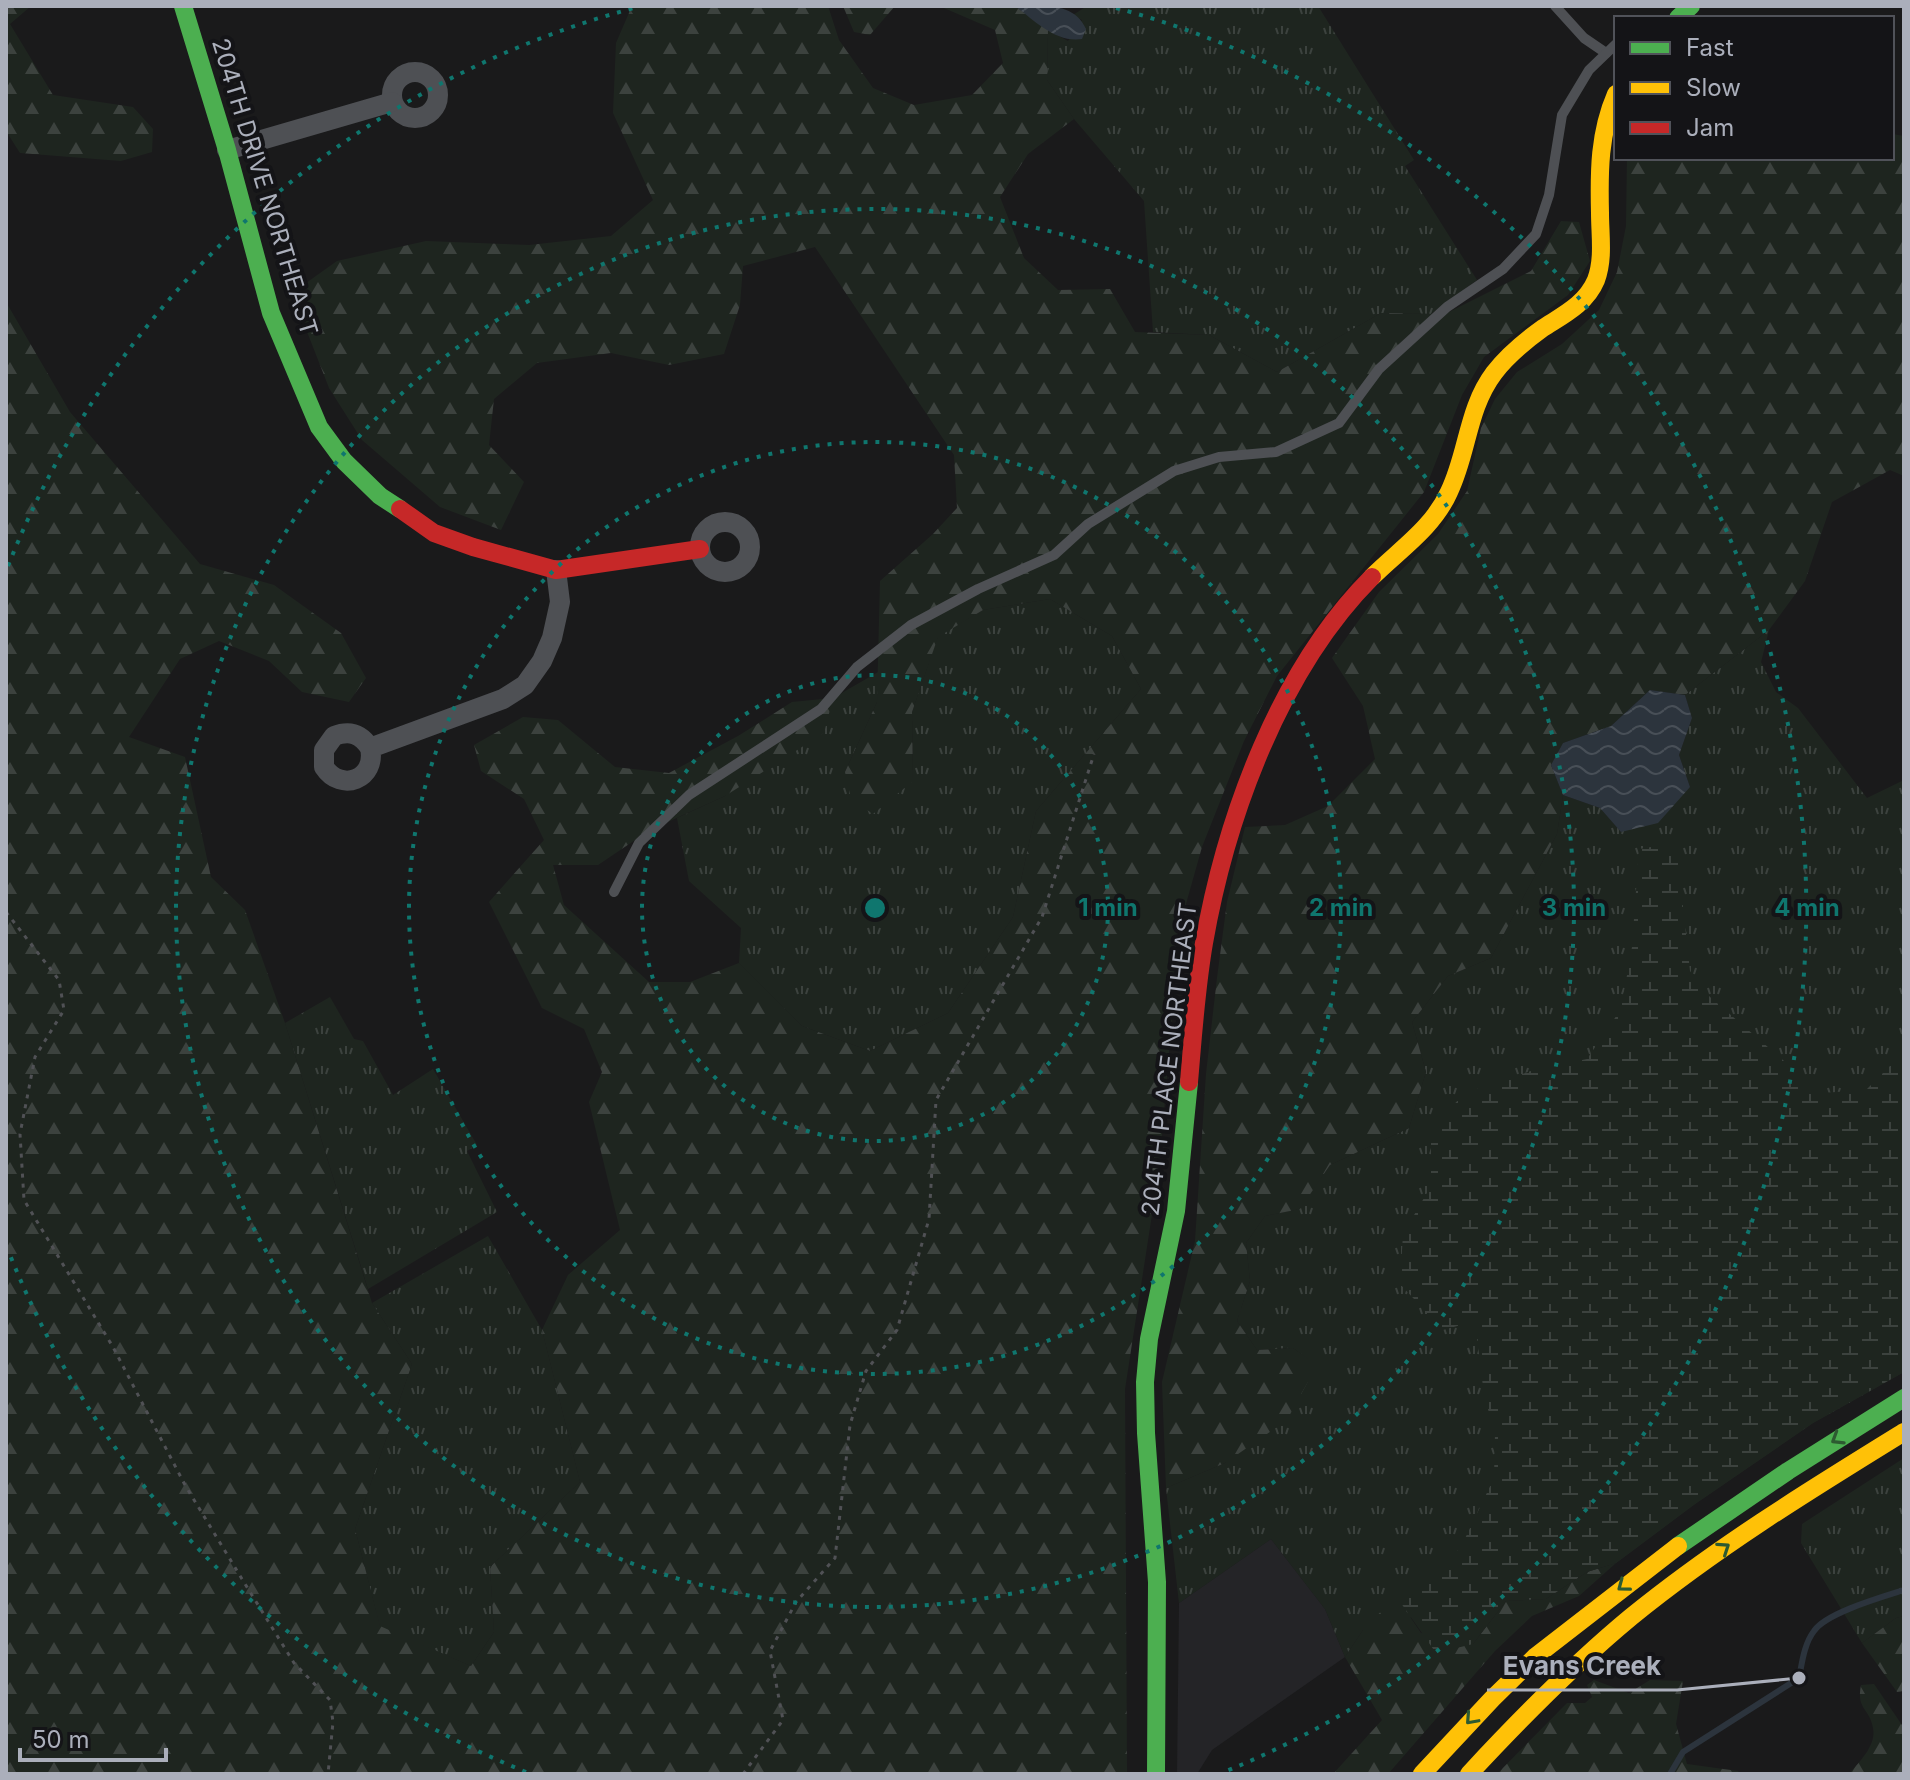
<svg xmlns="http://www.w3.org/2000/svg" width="1910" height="1780" font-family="Inter,sans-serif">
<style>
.built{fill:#242427}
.grass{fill:url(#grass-tufts)}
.forest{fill:url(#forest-firs)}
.wetland{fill:url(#wetland-marsh)}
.water{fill:url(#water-waves)}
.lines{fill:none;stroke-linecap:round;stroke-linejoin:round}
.stream{stroke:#2c343d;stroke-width:6}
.path{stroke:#505155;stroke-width:3;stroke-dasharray:4 6;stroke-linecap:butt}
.lane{stroke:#4e5054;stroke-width:10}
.street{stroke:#4e5054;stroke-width:20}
.fast{stroke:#4caf50;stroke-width:18}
.slow{stroke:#ffc107;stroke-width:18}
.jam{stroke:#c62828;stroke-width:18}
.oneway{stroke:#2d5a31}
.ring{fill:none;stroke:#0f766e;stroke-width:4;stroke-dasharray:4 8}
.labels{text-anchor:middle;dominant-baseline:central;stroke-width:8;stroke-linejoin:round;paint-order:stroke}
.street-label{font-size:24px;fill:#abafbb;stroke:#141417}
.centre{fill:#0f766e;stroke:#141417;stroke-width:4}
.ring-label{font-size:24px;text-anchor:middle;font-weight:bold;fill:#0f766e;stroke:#141417;stroke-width:8;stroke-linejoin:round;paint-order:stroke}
.leader{fill:none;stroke:#abafbb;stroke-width:3}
.callout-dot{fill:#abafbb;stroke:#141417;stroke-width:3}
.callout-label{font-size:26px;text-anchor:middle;font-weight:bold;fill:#abafbb;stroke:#141417;stroke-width:8;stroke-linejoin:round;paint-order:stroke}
</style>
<defs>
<pattern id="grass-tufts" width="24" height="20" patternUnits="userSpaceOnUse" patternTransform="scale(2)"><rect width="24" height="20" fill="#1e251f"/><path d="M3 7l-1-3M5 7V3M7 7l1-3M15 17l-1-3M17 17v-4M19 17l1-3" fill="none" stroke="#3c423e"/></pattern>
<pattern id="forest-firs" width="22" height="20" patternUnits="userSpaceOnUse" patternTransform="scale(2)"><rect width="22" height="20" fill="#1e251f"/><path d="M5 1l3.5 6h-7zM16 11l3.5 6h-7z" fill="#3c423e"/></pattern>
<pattern id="wetland-marsh" width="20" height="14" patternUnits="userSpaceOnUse" patternTransform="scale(2)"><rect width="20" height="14" fill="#1e251f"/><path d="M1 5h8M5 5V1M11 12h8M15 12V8" fill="none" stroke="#3c423e"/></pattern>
<pattern id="water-waves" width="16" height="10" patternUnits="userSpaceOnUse" patternTransform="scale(2)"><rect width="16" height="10" fill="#2c343d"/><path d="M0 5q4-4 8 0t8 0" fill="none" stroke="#484f57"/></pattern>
</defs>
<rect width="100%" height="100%" fill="#1a1a1b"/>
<polygon class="built" points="1271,1539 1325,1609 1345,1657 1212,1750 1197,1774 1177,1774 1179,1603"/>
<g class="grass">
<polygon points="1087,6 1318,6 1414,160 1405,166 1477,280 1431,314 1381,313 1277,372 1209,335 1153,332 1144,201 1074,119 1047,80 1048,30 1068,41 1082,20 1073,15"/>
<polygon points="1050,599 1112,636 1141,689 1036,811 1013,917 948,1013 870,1051 802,1026 739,963 741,928 689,881 677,818 725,796 833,698 880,671 877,702 845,772 913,781 912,712 938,636 983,610"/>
<polygon points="1769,630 1761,662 1776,692 1798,708 1867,798 1904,780 1904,1372 1813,1423 1695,1504 1616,1563 1363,1630 1345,1657 1325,1609 1271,1539 1179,1603 1166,1488 1225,1463 1316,1365 1293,1348 1257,1350 1237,1321 1250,1281 1246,1243 1265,1216 1299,1209 1330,1165 1409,1128 1426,1072 1412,1022 1448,976 1491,958 1557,834 1563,795 1600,808 1621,832 1690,787 1679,755 1692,718 1685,695"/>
<polygon points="330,997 354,1039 363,1041 393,1095 433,1069 477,1145 467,1151 497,1212 368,1289 285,1023"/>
<polygon points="488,1236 542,1330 580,1482 490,1567 494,1632 471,1666 380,1627 355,1529 412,1364 372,1303"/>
<polygon points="1904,1458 1904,1616 1896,1618 1862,1643 1801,1543 1802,1524"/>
</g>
<g class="forest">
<polygon points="6,6 31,6 10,24 53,95 133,107 153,129 152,152 121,161 20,153 6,131"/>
<polygon points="632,6 828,6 839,40 873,88 914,105 972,95 1003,63 995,30 944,8 930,6 1015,6 1048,30 1047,80 1074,119 1028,154 1000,197 1024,258 1058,290 1110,289 1135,332 1209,335 1277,372 1381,313 1445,314 1531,271 1561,221 1579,222 1590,261 1568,295 1484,357 1462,395 1424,492 1277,676 1244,741 1202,847 1180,925 1159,1169 1125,1389 1127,1774 6,1774 6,302 70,412 200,564 274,585 341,633 366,678 349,702 302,692 269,661 219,641 180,659 129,737 185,757 211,877 245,910 285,1023 372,1303 412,1364 355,1529 380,1626 471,1666 494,1632 490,1567 580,1482 542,1330 568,1275 620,1230 589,1102 602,1072 584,1029 542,1008 489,902 544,840 524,799 481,771 474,745 523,717 558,720 615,767 669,773 738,736 792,702 833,698 824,733 725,796 650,830 598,865 553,865 564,905 649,982 690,982 739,963 802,1026 870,1051 948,1013 1013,917 1036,811 1141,689 1112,636 1050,599 983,610 938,637 912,712 913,781 873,814 851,799 845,772 877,702 880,581 933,534 957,508 954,455 815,247 743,266 740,305 724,354 669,365 611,353 537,363 494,399 489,445 524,482 501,530 440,507 362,440 329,388 292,293 337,261 426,241 529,245 611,236 653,200 613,113 616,43"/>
<polygon points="843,6 895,6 870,35 854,32"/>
<polygon points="1892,134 1904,136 1904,476 1890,470 1832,502 1805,581 1769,630 1685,695 1650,690 1611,726 1563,743 1551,765 1563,795 1557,834 1491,958 1448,976 1412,1022 1426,1072 1409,1128 1330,1165 1300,1209 1265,1216 1246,1243 1250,1281 1237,1321 1257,1350 1293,1348 1317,1365 1287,1420 1225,1463 1166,1488 1162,1382 1195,1241 1206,1074 1217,978 1227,902 1245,827 1285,825 1328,806 1375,759 1363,706 1332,658 1379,592 1438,534 1467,491 1481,428 1495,399 1517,372 1562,344 1599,310 1617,272 1626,226 1627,158 1892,158"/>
<polygon points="1616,1563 1579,1596 1532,1616 1495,1651 1388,1774 1333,1774 1382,1720 1345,1657 1363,1630 1396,1596 1421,1633 1473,1644 1506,1601 1546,1599 1587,1572"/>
<polygon points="1904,1616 1904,1691 1897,1692 1862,1643 1896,1618"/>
<polygon points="1594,1680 1629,1693 1650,1680 1683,1681 1676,1724 1687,1764 1738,1771 1740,1774 1497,1774 1567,1703 1585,1703 1592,1697 1587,1685"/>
<path d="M1874,1684l30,44v46h-55c10,-12 28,-29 24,-46 -3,-20 -17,-18 -12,-43z"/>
</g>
<polygon class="wetland" points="1676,843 1690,971 1710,997 1821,1093 1866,1090 1904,1052 1904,1372 1813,1423 1695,1504 1616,1563 1587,1572 1546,1599 1506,1601 1473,1644 1436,1653 1396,1596 1460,1549 1494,1478 1495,1434 1484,1395 1475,1321 1443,1330 1400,1284 1403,1234 1431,1186 1431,1128 1465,1093 1534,1070 1587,1059 1621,1009 1632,947 1639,849"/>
<g class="water">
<path d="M1015,6c26,0 59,-5 71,23l-4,10c-26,4 -47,-18 -67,-33z"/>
<polygon points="1650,690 1685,695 1692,718 1679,755 1690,787 1658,823 1621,832 1600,808 1563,795 1551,765 1563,743 1611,726"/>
</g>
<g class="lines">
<path class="stream" d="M1670,1774l13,-22 116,-74c3,-15 5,-34 15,-47 12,-18 68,-34 90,-41"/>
<g class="path">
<polyline points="6,912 59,980 64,1010 35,1057 20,1134 24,1200 113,1347 185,1485 242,1579 294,1663 330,1700 333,1722 328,1774"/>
<polyline points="743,1774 783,1720 770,1651 796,1602 835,1558 850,1425 866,1371 897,1330 929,1219 936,1100 1042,917 1094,754"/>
</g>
<g class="lane">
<polyline points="1555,6 1584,38 1606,53"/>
<polyline points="614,892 639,843 689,795 821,709 857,667 911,625 978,589 1054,555 1088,524 1174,471 1219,457 1276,452 1339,423 1379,369 1447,307 1503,269 1536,234 1549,195 1562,115 1589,70 1616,44"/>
</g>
<g class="street">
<circle cx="415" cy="95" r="23"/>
<polyline points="227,150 392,102"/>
<circle cx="725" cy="547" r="25"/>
<path d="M370,748c7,31 -29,45 -46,19v-17l10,-14c16,-6 27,-2 36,12l133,-49 22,-14 17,-24 10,-23 8,-36 -4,-32"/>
</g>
<g class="fast">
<polyline points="183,6 227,150 271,313 319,427 344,461 380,496 400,509"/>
<polyline points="1678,18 1691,6"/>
<polyline points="1678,1546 1788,1471 1904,1398"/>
<polyline points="1156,1774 1157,1582 1146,1433 1145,1382 1149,1339 1176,1211 1189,1082"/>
</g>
<g class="slow">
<path d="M1372,577c27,-27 61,-49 77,-85 19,-39 18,-83 45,-119 13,-17 31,-32 49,-45 20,-13 43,-24 53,-48 8,-21 4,-45 4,-67 -1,-41 -1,-80 16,-119"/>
<polyline points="1422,1774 1492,1699 1536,1656 1678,1546"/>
<path d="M1469,1774c51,-55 104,-109 162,-157 86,-70 179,-127 273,-185"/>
</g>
<g class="jam">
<polyline points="400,509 434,533 473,547 556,570 700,549"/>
<path d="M1189,1082c4,-46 7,-93 15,-139 22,-126 76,-274 168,-366"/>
</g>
</g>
<defs><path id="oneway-chevron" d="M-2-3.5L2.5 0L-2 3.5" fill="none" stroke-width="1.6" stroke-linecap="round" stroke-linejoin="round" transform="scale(2)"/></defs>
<g class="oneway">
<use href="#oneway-chevron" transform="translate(1837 1439) rotate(148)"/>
<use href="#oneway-chevron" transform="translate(1724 1548) rotate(-34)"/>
<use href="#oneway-chevron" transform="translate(1623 1586) rotate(143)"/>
<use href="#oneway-chevron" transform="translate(1471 1719) rotate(132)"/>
</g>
<g class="ring">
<circle cx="875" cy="908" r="233"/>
<circle cx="875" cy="908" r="466"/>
<circle cx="875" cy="908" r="699"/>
<path d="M526 1772A932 932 0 0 1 8 1250M8 566A932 932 0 0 1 634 8M1116 8A932 932 0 0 1 1224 1772"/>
</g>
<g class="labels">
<g class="street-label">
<text transform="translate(265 187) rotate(73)">204TH DRIVE NORTHEAST</text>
<text transform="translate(1169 1059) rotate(-83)">204TH PLACE NORTHEAST</text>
</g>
</g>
<circle cx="875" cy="908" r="12" class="centre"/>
<g class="ring-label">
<text x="1108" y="916">1 min</text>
<text x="1341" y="916">2 min</text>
<text x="1574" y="916">3 min</text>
<text x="1807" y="916">4 min</text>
</g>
<path class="leader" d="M1799 1678L1677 1690H1487"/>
<circle class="callout-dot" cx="1799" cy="1678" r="8"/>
<g class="callout-label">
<text x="1582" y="1675">Evans Creek</text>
</g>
<rect width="1910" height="1780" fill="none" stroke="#abafbb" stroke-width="16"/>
<rect x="1614" y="16" width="280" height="144" fill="#141417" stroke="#505259" stroke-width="2"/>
<rect x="1630" y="42" width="40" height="12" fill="#4caf50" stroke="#505259" stroke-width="2"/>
<text x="1686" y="56" font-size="24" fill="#abafbb">Fast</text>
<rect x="1630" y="82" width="40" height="12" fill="#ffc107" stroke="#505259" stroke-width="2"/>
<text x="1686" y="96" font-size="24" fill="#abafbb">Slow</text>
<rect x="1630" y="122" width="40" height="12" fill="#c62828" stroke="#505259" stroke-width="2"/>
<text x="1686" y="136" font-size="24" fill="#abafbb">Jam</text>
<path d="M20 1748v12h146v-12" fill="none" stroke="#abafbb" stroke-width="4"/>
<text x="32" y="1748" font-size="24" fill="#abafbb" stroke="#141417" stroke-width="6" paint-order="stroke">50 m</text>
</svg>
